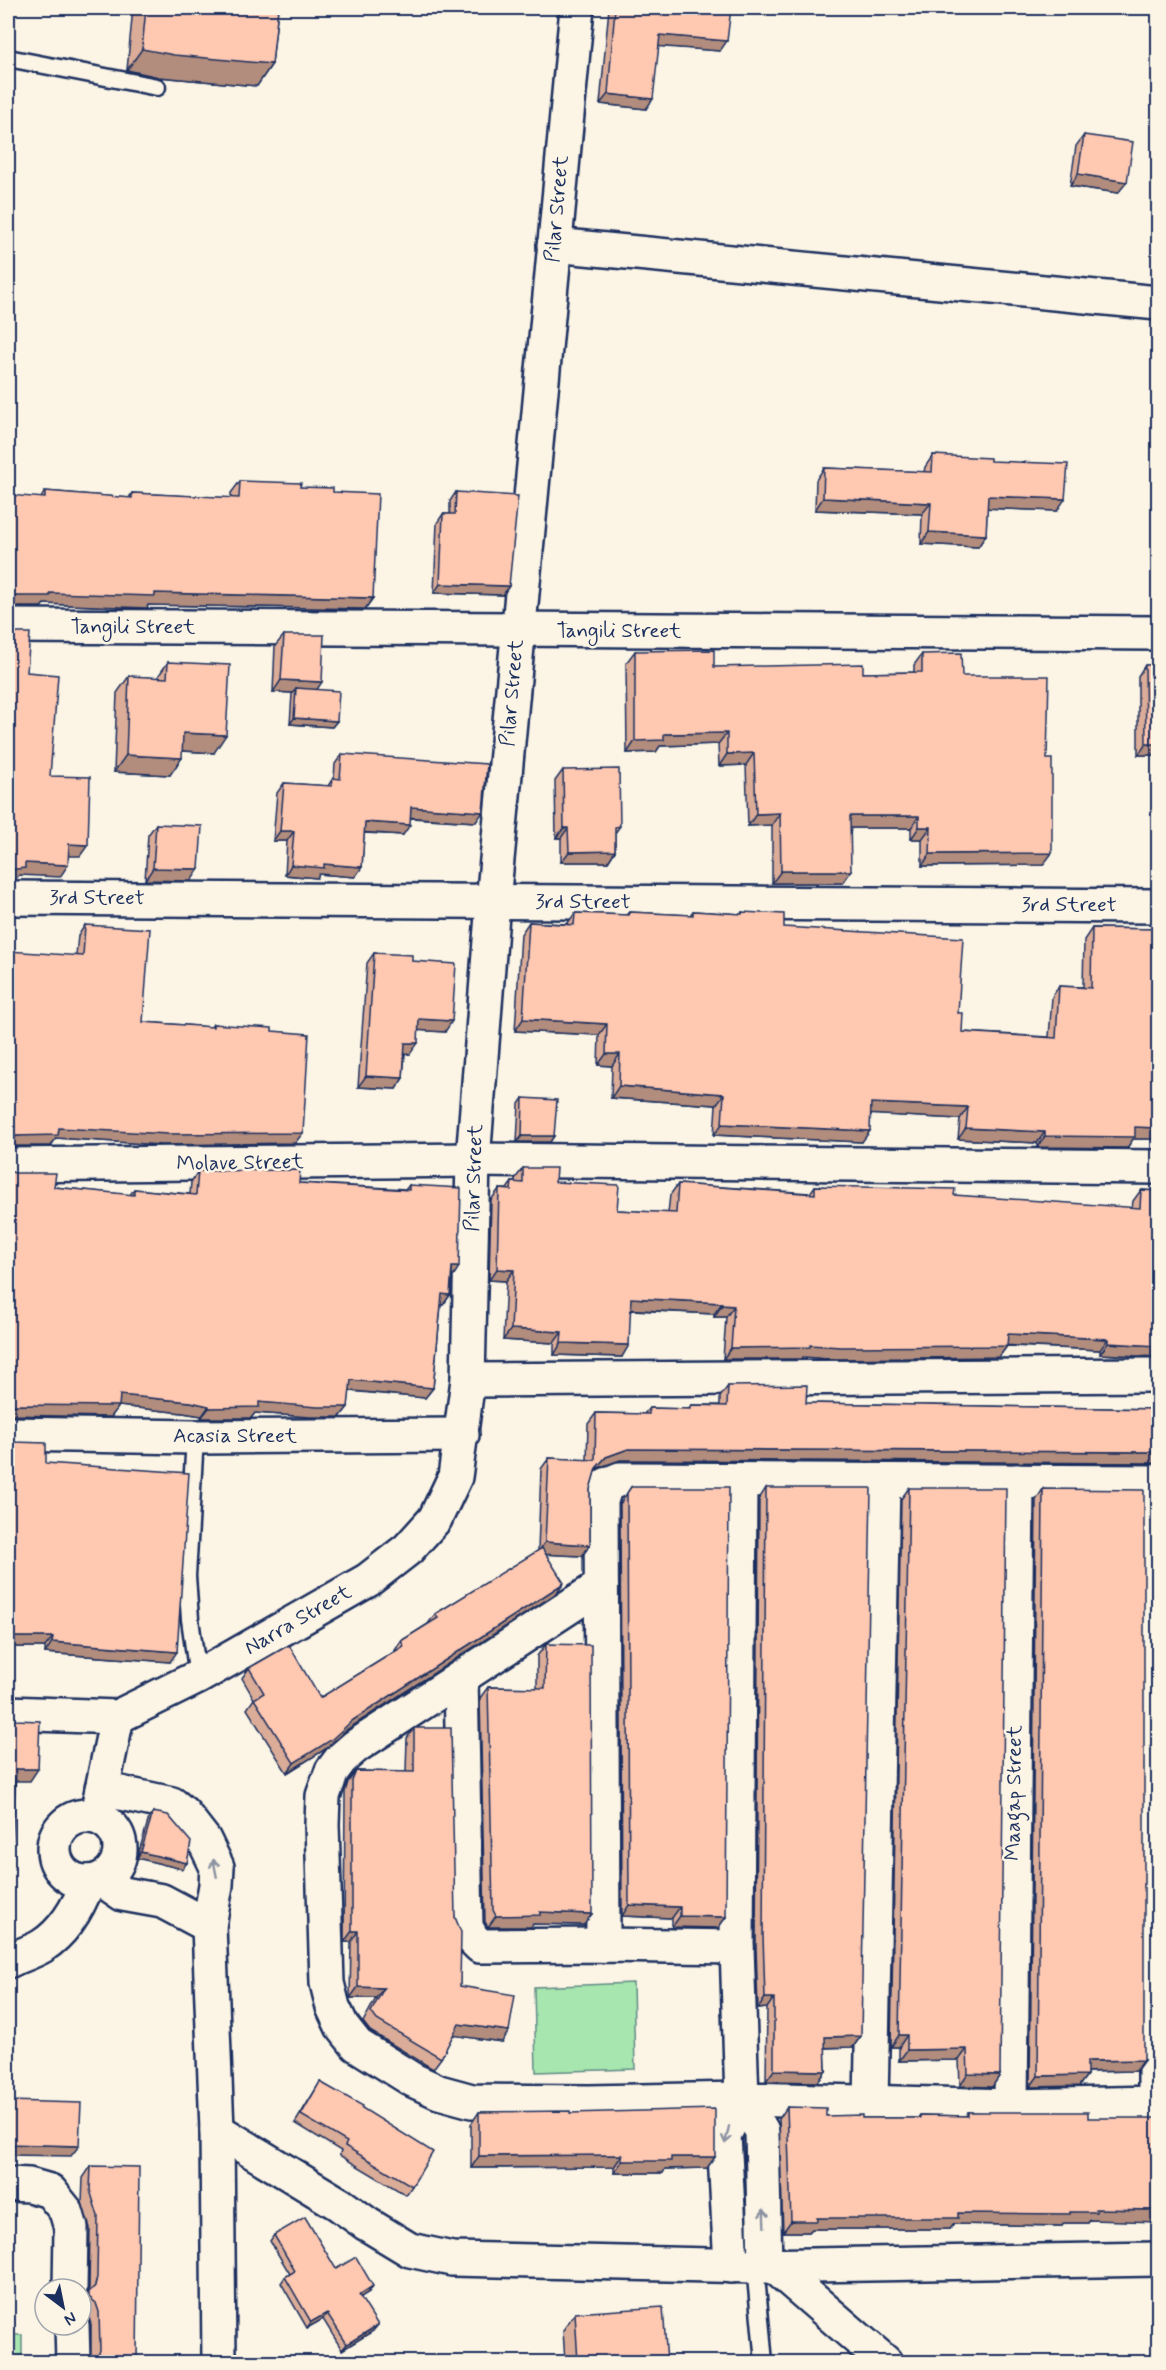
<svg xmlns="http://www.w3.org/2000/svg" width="1166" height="2370" font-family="Mynerve,sans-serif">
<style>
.green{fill:#a7e6ae;stroke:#618a86;stroke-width:1.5}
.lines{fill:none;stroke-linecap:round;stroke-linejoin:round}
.lane-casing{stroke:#1b2f5e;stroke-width:21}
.street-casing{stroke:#1b2f5e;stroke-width:38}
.lane{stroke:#fcf5e5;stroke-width:16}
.street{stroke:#fcf5e5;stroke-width:33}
.wall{fill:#dbac98;stroke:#1b2f5e;stroke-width:1.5}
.shaded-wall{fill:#b28c7c;stroke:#1b2f5e;stroke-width:1.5}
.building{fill:#ffc8b1;stroke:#1b2f5e;stroke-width:1.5}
.oneway{stroke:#8c92a2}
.labels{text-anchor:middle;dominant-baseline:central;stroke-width:5;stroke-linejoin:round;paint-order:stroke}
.street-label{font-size:21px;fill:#1b2f5e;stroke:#fcf5e5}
</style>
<rect width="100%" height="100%" fill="#fcf5e5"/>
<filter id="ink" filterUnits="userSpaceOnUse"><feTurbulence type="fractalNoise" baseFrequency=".0167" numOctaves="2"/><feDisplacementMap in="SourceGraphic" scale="12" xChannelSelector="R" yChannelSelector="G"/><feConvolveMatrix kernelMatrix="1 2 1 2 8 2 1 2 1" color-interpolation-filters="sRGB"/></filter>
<g filter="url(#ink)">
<g class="green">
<polygon points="633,1983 635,2069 536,2072 534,1987"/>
<rect x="8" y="2335" width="14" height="27"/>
</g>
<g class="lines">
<defs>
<g id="lane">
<polyline points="8,58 157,87"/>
<polyline points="195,1437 187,1576 190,1619 198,1677"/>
<polyline points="755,2266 764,2362"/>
</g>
<g id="street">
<polyline points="554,245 1158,303"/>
<polyline points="8,626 1158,633"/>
<polyline points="8,898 1158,906"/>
<polyline points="8,1165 473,1160 1158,1167"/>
<polyline points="468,1380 1158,1375"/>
<polyline points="8,1434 195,1437 462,1435"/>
<polyline points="601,1586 356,1746 341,1759 332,1771 323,1796 322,1824 327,1983 333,2007 342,2026 357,2045 413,2080 439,2092 472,2101 589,2102 742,2099 1011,2106 1158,2103"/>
<polyline points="461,1678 466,1927 472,1938 480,1946 603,1945 737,1947"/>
<polyline points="8,1713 117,1717 198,1677 368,1580 408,1549 435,1519 455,1477 468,1380 473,1160 493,902 577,8"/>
<polyline points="102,1789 172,1804 183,1813 204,1840 217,1867 216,1885 209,1926 217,2130 219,2362"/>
<polyline points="98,1809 117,1717"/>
<circle cx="87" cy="1849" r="33"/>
<polyline points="101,1879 123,1894 162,1901 209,1926"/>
<polyline points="603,1945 601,1501 606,1485 620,1479 1158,1482"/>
<path d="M8,1961c11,-5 24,-9 34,-15 22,-14 37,-40 46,-64"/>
<polyline points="742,2099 762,2131 765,2266"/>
<polyline points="871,2103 883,1481"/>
<polyline points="1155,2103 1155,1482"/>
<polyline points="1011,2106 1017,1481"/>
<polyline points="217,2130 339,2204 367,2224 410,2250 452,2259 755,2266 1158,2259"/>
<polyline points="8,2184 29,2185 50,2191 66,2211 71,2228 70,2289"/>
<polyline points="731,2266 724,2135 742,2099 737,1947 740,1480"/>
<polyline points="774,2266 885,2362"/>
<polyline points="72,2325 73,2362"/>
</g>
</defs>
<use href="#lane" class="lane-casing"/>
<use href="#street" class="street-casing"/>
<use href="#lane" class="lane"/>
<use href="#street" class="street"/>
</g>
<g class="wall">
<polygon points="133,8 278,8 272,64 257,86 159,77 127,70"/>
<polygon points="609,8 731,8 720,51 659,46 646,109 600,104"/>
<polygon points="1084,135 1118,193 1070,186 1076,146"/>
<polygon points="933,455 990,461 1057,511 987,508 986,535 978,547 921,544 922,514 815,510 816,480 824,468 924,472 925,467"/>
<polygon points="240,481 300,487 333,492 373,598 365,609 148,605 147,608 44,604 41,607 8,607 41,498 45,491 129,498 132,493 231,498 231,493"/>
<polygon points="456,492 509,586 503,595 434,593 437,523 443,514 450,514 450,501"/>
<polygon points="284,635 337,721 332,727 290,724 292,694 293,693 273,692 275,646"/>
<polygon points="635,651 714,667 863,673 914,672 914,665 922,654 962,676 1043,865 922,866 922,839 911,839 911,828 851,828 843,883 772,883 772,825 748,826 746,765 719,766 718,744 660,746 656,752 627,753 626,663"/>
<polygon points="168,662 214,753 182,751 170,775 114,772 117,693 129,676 157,678"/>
<polygon points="1145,665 1158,665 1158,755 1138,755 1138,676"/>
<polygon points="342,754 476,822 410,818 403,835 364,833 362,867 355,877 319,874 317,878 285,875 287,841 273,841 277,793 284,783 328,786 333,778 334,778 335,764"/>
<polygon points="563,770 620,826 615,833 615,851 608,862 561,862 561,838 556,838 555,781"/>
<polygon points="156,824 191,881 145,880 148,835"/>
<polygon points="693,911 741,914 742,912 784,927 958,1013 962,1032 1049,1037 1052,997 1059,986 1083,987 1084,940 1092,928 1158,929 1158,1139 1133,1139 1127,1148 1037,1147 1037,1143 958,1139 960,1119 871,1114 862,1142 714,1135 716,1105 611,1098 612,1066 598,1065 599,1035 515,1031 521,934 529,922 567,924 575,913 626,915 629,912 690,915"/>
<polygon points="85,925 143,1022 211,1027 213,1024 272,1031 295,1143 161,1145 56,1138 51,1146 8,1146 76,955 78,936"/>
<polygon points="374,953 412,961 445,1032 418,1030 410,1054 405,1054 403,1078 396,1089 358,1087 367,963"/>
<polygon points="523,1098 554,1136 550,1142 517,1142 519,1104"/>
<polygon points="523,1168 617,1210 668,1213 670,1195 678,1184 810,1193 815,1186 1132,1208 1133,1201 1141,1190 1158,1191 1158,1357 1100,1354 1100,1350 1007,1346 999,1357 833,1359 803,1357 802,1359 723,1359 726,1317 714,1317 714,1314 631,1310 622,1357 554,1355 554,1343 503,1340 506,1281 489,1280 491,1200 499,1189 507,1189 512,1182 515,1182 515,1179"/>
<polygon points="8,1171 54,1187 130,1195 134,1189 190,1194 191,1182 198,1171 299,1183 406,1189 409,1185 451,1278 450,1295 443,1305 441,1305 433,1388 425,1398 349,1391 348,1407 340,1417 310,1417 255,1413 251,1418 201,1418 202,1416 183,1413 119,1406 111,1417 8,1415"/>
<polygon points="728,1386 806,1403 1158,1409 1158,1463 620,1460 598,1468 595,1471 590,1489 590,1545 582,1556 546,1554 557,1593 346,1730 324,1750 287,1773 247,1709 254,1699 242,1678 249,1668 320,1698 394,1652 401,1641 428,1624 435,1614 538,1551 541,1469 549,1458 587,1460 588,1424 596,1413 644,1414 649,1408 688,1409 691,1405 720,1405 720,1397"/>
<polygon points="8,1440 46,1463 170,1662 45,1653 45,1647 8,1647"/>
<polygon points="631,1487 726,1917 718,1928 672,1927 672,1918 622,1916 620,1504"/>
<polygon points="766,1488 861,2036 853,2047 825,2048 826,2071 818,2082 766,2081 767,2008 758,2009 756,1947 759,1499"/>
<polygon points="909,1488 1000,2075 992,2087 960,2086 959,2060 899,2061 899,2047 891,2047 901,1499"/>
<polygon points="1043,1489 1144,2060 1136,2071 1087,2072 1087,2075 1079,2086 1030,2087 1036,1500"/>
<polygon points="546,1644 584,1925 533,1924 531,1927 488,1927 485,1922 480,1698 488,1687 537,1688 537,1656"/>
<polygon points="414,1728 455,1917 460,1986 502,2042 453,2035 441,2058 433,2069 370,2031 363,2022 376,1998 350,1998 351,1942 344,1942 345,1792 348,1782 356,1771 406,1772 407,1738"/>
<polygon points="153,1812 182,1869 137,1858 149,1818"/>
<polygon points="320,2082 362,2108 412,2186 406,2195 339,2155 341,2151 295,2123"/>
<polygon points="787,2107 826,2116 862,2118 918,2118 920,2115 966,2116 968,2112 1088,2118 1090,2220 1088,2223 1064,2223 1062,2226 954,2224 950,2229 812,2229 809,2232 783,2232 779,2119"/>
<polygon points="479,2112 570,2113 715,2157 707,2168 665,2169 663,2173 614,2173 614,2167 471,2168 471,2124"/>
<polygon points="91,2166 137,2362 91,2362 91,2324 88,2315 81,2309 81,2304 87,2295 89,2289 90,2228 82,2202 83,2178"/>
<polygon points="274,2235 336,2269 369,2292 360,2297 373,2331 342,2350 323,2319 307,2328 281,2283 285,2277 290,2274 270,2241"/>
<polygon points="575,2313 667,2362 565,2362 563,2330"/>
</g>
<g class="shaded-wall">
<polygon points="660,35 727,41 720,51 653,46"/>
<polygon points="142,49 272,64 257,86 159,77 127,70"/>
<polygon points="608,94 653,99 646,109 600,104"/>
<polygon points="1078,174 1127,182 1118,193 1070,186"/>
<polygon points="988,496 1065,499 1057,511 980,508"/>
<polygon points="823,498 931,503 922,514 815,510"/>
<polygon points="929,532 986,535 978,547 921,544"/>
<polygon points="440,584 509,586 503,595 434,593"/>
<polygon points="50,593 155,593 373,598 365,609 148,605 147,608 44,604 41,607 8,607 8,598 16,596"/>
<polygon points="281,680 322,682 314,694 296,688 293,693 273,692"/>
<polygon points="294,718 337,721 332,727 290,724"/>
<polygon points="183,733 226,735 214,753 171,750"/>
<polygon points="727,733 718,744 660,746 656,752 627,753 635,741 664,734"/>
<polygon points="1146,744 1158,744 1158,755 1138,755"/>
<polygon points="754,753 746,765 719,766 727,754"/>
<polygon points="126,755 182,758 170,775 114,772"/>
<polygon points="411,807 483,812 476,822 404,817"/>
<polygon points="780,813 772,825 748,826 756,814"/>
<polygon points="850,816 919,816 911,828 842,828"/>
<polygon points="365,822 410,825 403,835 358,832"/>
<polygon points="919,827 931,827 922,839 911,839"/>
<polygon points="564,828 568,828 561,838 556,838"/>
<polygon points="280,831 294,831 287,841 273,841"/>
<polygon points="69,844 88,845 80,856 61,856"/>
<polygon points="615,851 608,862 561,862 569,852"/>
<polygon points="1052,853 1043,865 922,866 930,854"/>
<polygon points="25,863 68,865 60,877 19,875 16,879 8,880 8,870"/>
<polygon points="324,864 362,867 355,877 319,874 317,878 285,875 291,865"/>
<polygon points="153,868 199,869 191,881 145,880"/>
<polygon points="781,871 851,871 843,883 772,883"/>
<polygon points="419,1019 452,1021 445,1032 412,1030"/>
<polygon points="523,1019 607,1024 599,1035 515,1031"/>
<polygon points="405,1043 418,1043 410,1054 398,1053"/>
<polygon points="606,1054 620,1054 612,1066 598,1065"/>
<polygon points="366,1076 403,1078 396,1089 358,1087"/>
<polygon points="619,1086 724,1094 716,1105 611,1098"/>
<polygon points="871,1103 968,1107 960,1119 863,1114"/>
<polygon points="722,1124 870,1131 862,1142 714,1135"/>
<polygon points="1135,1127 1158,1128 1158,1139 1133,1139 1127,1148 1037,1147 1045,1136"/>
<polygon points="59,1128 303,1133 295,1143 161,1145 56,1138 51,1146 8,1146 8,1138"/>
<polygon points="966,1128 1045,1132 1037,1143 958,1139"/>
<polygon points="522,1136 554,1136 550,1142 517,1142"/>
<polygon points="452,1267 459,1267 452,1278"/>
<polygon points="497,1269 514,1270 506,1281 489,1280"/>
<polygon points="442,1294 450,1295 443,1305 435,1305"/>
<polygon points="631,1298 722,1303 714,1314 623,1309"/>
<polygon points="722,1305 734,1306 726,1317 714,1317"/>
<polygon points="511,1329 562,1332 554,1343 503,1340"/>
<polygon points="1008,1334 1108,1339 1100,1350 1000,1345"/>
<polygon points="561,1343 629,1345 622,1357 554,1355"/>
<polygon points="1108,1343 1158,1346 1158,1357 1100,1354"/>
<polygon points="810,1345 1007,1346 999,1357 833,1359 803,1357 802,1359 723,1359 731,1348"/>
<polygon points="351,1380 433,1388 425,1398 343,1390"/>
<polygon points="120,1395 191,1402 209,1406 202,1416 183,1413 119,1406 111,1417 8,1415 8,1407 16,1405"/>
<polygon points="259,1402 348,1407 340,1417 310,1417 255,1413 251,1418 201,1418 209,1408"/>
<polygon points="628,1449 1158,1452 1158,1463 620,1460 598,1468 588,1479 596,1468 606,1457"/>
<polygon points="545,1542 590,1545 582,1556 537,1554"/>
<polygon points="564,1583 557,1593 346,1730 324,1750 287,1773 294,1763 353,1720"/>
<polygon points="8,1637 53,1637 45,1647 8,1647"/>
<polygon points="52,1642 177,1652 170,1662 45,1653"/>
<polygon points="16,1769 38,1769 30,1781 8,1781"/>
<polygon points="141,1852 187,1863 182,1869 137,1858"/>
<polygon points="629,1905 680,1907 672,1918 622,1916"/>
<polygon points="540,1912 592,1914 584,1925 533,1924 531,1927 488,1927 496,1916"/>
<polygon points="680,1916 726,1917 718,1928 672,1927"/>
<polygon points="352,1931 358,1931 351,1942 344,1942"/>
<polygon points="358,1987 384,1988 376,1998 350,1998"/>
<polygon points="765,1998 774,1998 767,2008 758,2009"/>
<polygon points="459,2024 509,2031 502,2042 451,2035"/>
<polygon points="899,2035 907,2035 899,2047 891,2047"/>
<polygon points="861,2036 853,2047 818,2048 825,2037"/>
<polygon points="967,2049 959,2060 899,2061 907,2050"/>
<polygon points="1144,2060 1136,2071 1079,2072 1087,2061"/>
<polygon points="774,2070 826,2071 818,2082 766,2081"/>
<polygon points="968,2074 1000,2075 992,2087 960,2086"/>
<polygon points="1087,2075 1079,2086 1030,2087 1038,2076"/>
<polygon points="8,2144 79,2146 71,2156 8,2155"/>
<polygon points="622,2155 614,2167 471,2168 479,2156"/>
<polygon points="671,2157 715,2157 707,2168 665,2169 663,2173 614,2173 622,2161"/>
<polygon points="1096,2209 1158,2210 1158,2222 1090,2220 1088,2223 1064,2223 1062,2226 954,2224 950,2229 812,2229 809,2232 783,2232 791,2221 817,2218 958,2213 1070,2212"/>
<polygon points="373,2286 369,2292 355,2301 359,2295"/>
<polygon points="327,2313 323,2319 307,2328 311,2322"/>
<polygon points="378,2325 373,2331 342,2350 347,2344"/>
</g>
<g class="building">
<polygon points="146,8 278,8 272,64 174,55 142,49"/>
<polygon points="615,8 731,8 727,41 660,35 653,99 608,94"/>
<polygon points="1084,135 1133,142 1127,182 1078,174"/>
<polygon points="933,455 990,458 990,461 1068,464 1065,499 988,496 986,535 929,532 931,503 823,498 824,468 932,472"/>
<polygon points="240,481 301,483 300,487 333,488 333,492 378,494 373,598 155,593 155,596 50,593 50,596 16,596 8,598 8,495 45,498 45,491 132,498 132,493 239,498"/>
<polygon points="456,492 518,496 509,586 440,584 443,514 455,514"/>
<polygon points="8,630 16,633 30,633 27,672 58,675 50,776 90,777 88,845 69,844 68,865 25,863 25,868 8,870"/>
<polygon points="284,635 324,635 322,682 281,680"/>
<polygon points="714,650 714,667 863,664 863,673 922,672 922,654 961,653 962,676 1049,676 1047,759 1052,759 1052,853 930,854 931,827 919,827 919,816 850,816 851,871 781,871 780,813 756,814 754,753 727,754 727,733 664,734 664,740 635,741 635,651"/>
<polygon points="168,662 230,665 226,735 183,733 182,758 126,755 129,676 167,678"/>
<polygon points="1145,665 1158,665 1158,744 1146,744"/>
<polygon points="296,688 339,691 337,721 294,718"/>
<polygon points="342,754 487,764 483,812 411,807 410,825 365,822 362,867 324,864 324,868 291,865 294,831 280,831 284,783 332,786 333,778 340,779"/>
<polygon points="619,769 620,826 615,827 615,851 569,852 568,828 564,828 563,770"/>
<polygon points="156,824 202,826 199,869 153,868"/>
<polygon points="693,911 742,914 742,912 784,914 784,927 963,938 958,1013 963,1013 962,1032 1056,1038 1059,986 1091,988 1092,928 1158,929 1158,1128 1135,1127 1135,1137 1045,1136 1045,1132 966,1128 968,1107 871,1103 870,1131 722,1124 724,1094 619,1086 620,1054 606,1054 607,1024 523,1019 529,922 574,925 575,913 629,915 629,912 693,915"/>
<polygon points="85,925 150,929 143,1022 213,1027 213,1024 272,1028 272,1031 309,1034 303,1133 168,1134 59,1128 58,1135 15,1136 8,1138 8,951 83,956"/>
<polygon points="374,953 412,955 412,961 456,964 452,1021 419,1019 418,1043 405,1043 403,1078 366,1076"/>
<polygon points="523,1098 557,1100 554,1136 522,1136"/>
<polygon points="523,1168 556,1168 555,1182 619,1185 617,1210 676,1213 678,1184 815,1194 815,1186 955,1189 954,1195 1140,1208 1141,1190 1158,1191 1158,1346 1108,1343 1108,1339 1008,1334 1007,1346 841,1347 810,1345 810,1347 731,1348 734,1306 722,1305 722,1303 631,1298 629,1345 561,1343 562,1332 511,1329 514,1270 497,1269 499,1189 511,1190 512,1182 523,1183"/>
<polygon points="300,1170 299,1183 409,1190 409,1185 461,1188 459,1267 452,1267 450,1295 442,1294 433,1388 351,1380 348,1407 317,1407 259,1402 259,1407 209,1408 209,1406 191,1402 120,1395 119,1406 16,1405 8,1407 8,1171 15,1173 56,1173 54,1187 134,1195 134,1189 196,1195 198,1171"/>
<polygon points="807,1385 806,1403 1158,1409 1158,1452 628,1449 606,1457 596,1468 590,1489 590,1545 545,1542 549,1458 595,1460 596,1413 649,1414 649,1408 691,1409 691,1405 727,1406 728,1386"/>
<polygon points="8,1440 14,1442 46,1443 46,1463 189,1473 177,1652 52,1642 53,1637 8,1637"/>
<polygon points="631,1487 729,1487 726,1917 680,1916 680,1907 629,1905 627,1493"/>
<polygon points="766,1488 871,1488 861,2036 825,2037 826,2071 774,2070 774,1998 765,1998 763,1936"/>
<polygon points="909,1488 1006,1488 1000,2075 968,2074 967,2049 907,2050 907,2035 899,2035"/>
<polygon points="1043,1489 1144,1490 1144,2060 1087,2061 1087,2075 1038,2076"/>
<polygon points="542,1548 564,1583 353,1720 331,1740 294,1763 254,1699 264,1693 249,1668 289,1645 320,1698 404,1646 401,1641 438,1618 435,1614"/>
<polygon points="546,1644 591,1645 592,1914 540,1912 540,1915 496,1916 493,1910 488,1687 545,1688"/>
<polygon points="8,1717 15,1720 40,1721 38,1769 16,1769 8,1915"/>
<polygon points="414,1728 451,1728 455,1917 461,1932 460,1986 515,1995 509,2031 459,2024 441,2058 377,2020 371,2012 384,1988 358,1987 358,1931 352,1931 352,1781 356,1771 414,1772"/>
<polygon points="153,1812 168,1815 191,1842 187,1863 141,1852"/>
<polygon points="320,2082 363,2106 362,2108 433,2152 412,2186 345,2146 347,2142 301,2115"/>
<polygon points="8,2101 81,2103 79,2146 8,2144"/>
<polygon points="787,2107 826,2108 826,2116 862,2115 862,2118 920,2118 920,2115 968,2116 968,2112 1088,2112 1088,2118 1158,2118 1158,2210 1096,2209 1096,2212 1070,2212 1070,2214 958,2213 958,2218 817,2218 817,2221 791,2221"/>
<polygon points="715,2109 715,2157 671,2157 671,2161 622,2161 622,2155 479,2156 479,2112 570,2111 570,2113"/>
<polygon points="91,2166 139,2167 137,2362 94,2362 97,2360 100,2350 99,2312 96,2303 89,2297 89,2292 95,2286 97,2277 98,2216 90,2190"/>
<polygon points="305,2217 336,2269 356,2257 373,2286 359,2295 378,2325 347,2344 327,2313 311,2322 285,2277 295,2271 274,2235"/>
<polygon points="663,2307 667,2362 578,2362 575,2313"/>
</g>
<defs><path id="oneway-shaft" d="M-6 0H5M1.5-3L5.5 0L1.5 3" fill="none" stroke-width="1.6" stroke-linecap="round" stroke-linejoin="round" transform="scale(1.5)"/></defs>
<g class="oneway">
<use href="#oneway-shaft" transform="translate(215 1868) rotate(-101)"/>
<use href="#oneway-shaft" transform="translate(727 2135) rotate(103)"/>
<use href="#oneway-shaft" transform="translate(764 2218) rotate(-92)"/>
</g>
</g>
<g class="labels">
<g class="street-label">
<text transform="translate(557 209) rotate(-85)">Pilar Street</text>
<text x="133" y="627">Tangili Street</text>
<text x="619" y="631">Tangili Street</text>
<text transform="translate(512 693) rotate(-85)">Pilar Street</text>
<text x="97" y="898">3rd Street</text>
<text x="583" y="902">3rd Street</text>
<text x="1069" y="905">3rd Street</text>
<text transform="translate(240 1163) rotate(-1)">Molave Street</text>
<text transform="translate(474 1178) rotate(-88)">Pilar Street</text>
<text x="235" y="1436">Acasia Street</text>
<text transform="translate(298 1620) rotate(-30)">Narra Street</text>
<text transform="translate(1014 1793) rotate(-89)">Maagap Street</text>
</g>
</g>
<rect width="1166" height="2370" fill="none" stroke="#fcf5e5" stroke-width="30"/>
<rect x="15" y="15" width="1136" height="2340" fill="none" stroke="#1b2f5e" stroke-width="2" filter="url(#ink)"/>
<g transform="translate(63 2307) rotate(148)"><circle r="28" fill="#fcf5e5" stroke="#a2a6af" stroke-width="1.5"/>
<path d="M0-4.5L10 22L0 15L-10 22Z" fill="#1b2f5e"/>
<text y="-9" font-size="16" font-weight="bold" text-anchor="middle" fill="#1b2f5e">N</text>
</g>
</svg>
